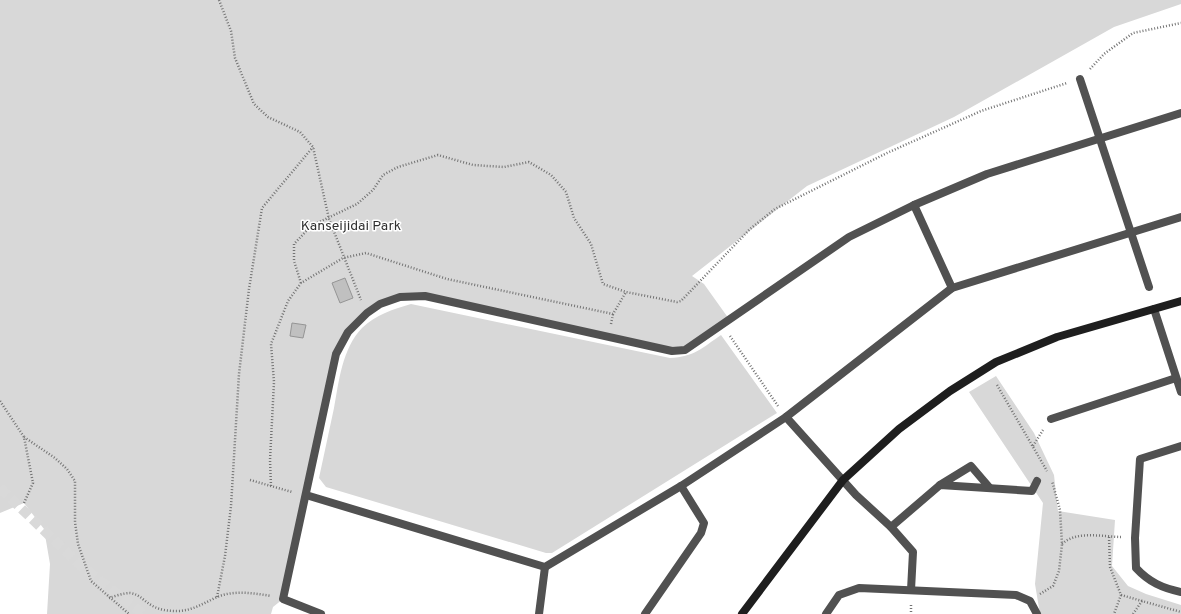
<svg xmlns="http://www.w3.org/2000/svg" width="1181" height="614" font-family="Overpass,sans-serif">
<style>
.green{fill:#d8d8d8}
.building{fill:#c0c0c0;stroke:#959595}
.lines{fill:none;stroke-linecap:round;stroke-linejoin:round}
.primary-tunnel{stroke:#d9d9d9;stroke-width:10;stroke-dasharray:10 5;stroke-linecap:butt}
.path{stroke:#737373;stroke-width:2.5;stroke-dasharray:1 2;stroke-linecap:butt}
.street{stroke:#515151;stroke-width:8}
.secondary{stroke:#1e1e1e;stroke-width:8}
.labels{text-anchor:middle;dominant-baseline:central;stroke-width:3;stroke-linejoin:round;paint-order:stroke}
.park-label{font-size:14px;fill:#2f2f2f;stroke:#fff}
</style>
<rect width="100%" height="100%" fill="#fff"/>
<g class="green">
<polygon points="0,0 1181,0 1181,4 1114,27 954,117 807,186 692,276 704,284 729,319 685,350 425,296 400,297 367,313 336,354 283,599 273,607 271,614 47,614 50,564 44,529 24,503 0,513"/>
<path d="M411,304l259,54c24,-1 32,-10 51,-23l56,78 -225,140h-6l-220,-66 -7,-9c5,-23 10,-47 15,-70 5,-27 8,-59 28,-80 13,-13 32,-19 49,-24z"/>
<polygon points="996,376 1034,433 1054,475 1058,511 1115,520 1112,566 1128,586 1146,594 1181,605 1181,614 1040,614 1035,584 1043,503 969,392"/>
</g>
<g class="building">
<polygon points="345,278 353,298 340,303 332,283"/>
<polygon points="292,323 306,325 303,338 290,336"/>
</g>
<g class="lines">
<polyline class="primary-tunnel" points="0,488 80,565 143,614"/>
<g class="path">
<polyline points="219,0 231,31 235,58 254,104 268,117 300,132 313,147 329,219 361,300"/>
<polyline points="1090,69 1104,54 1133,33 1181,23"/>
<polyline points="301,283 294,261 294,244 311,226 357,204 373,190 383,175 398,167 438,155 473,165 504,167 529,162 551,175 566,192 574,218 591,244 603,284 626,292 677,302 681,301 750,229 775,209 887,153 981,111 1067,83"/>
<polyline points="611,324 613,314"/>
<polyline points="730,336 778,406"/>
<polyline points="997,385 1047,471"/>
<polyline points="0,401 24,437 33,483 24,503"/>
<polyline points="24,437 55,458 67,469 75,481 75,522 78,544 91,581 129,614"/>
<polyline points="1033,446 1043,430"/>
<polyline points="250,480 292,492"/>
<polyline points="271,486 270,460 274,382 271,344 288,301 301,283 343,258 366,253 447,279 613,314 626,292"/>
<polyline points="1109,537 1110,567 1121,595 1114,614"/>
<path d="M1062,544c15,-14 41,-7 60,-7"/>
<polyline points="1040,594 1053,586 1059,571 1062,544 1060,510 1052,481"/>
<polyline points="1121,595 1142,601"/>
<polyline points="217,597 225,556 231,506 239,374 249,289 262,208 313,147"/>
<path d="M109,598c6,-2 15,-5 21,-5 9,1 14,8 21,12 8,5 17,6 26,6 15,0 27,-8 40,-14 17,-7 36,-4 54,-1"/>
<polyline points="911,605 911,614"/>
<polyline points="1133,614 1142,601 1181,612"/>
</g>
<g class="street">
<polyline points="1080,79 1149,287"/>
<polyline points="914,205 952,288"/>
<polyline points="1154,309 1181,392"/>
<polyline points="786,417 856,495 891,527 913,552 911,590"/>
<polyline points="1051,419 1176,378"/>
<path d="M1181,446l-41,13 -5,79 1,30c13,14 26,20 45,24"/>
<polyline points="940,485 971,466 989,487"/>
<polyline points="306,495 545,567 681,486 786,417 952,288 1181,217"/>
<polyline points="891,527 940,485 1032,491 1037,481"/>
<polyline points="321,614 283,599 336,354 348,332 367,313 380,304 400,297 425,296 672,351 685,350 849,237 914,205 987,174 1181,113"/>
<polyline points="539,614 545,567"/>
<polyline points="645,614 701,533 704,523 681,486"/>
<polyline points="826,614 839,595 859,588 1016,595 1030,601 1037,614"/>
</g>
<polyline class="secondary" points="742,614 843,480 899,429 950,391 996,362 1057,337 1181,301"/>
</g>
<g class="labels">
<g class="park-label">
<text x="351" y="226">Kanseijidai Park</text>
</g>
</g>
</svg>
